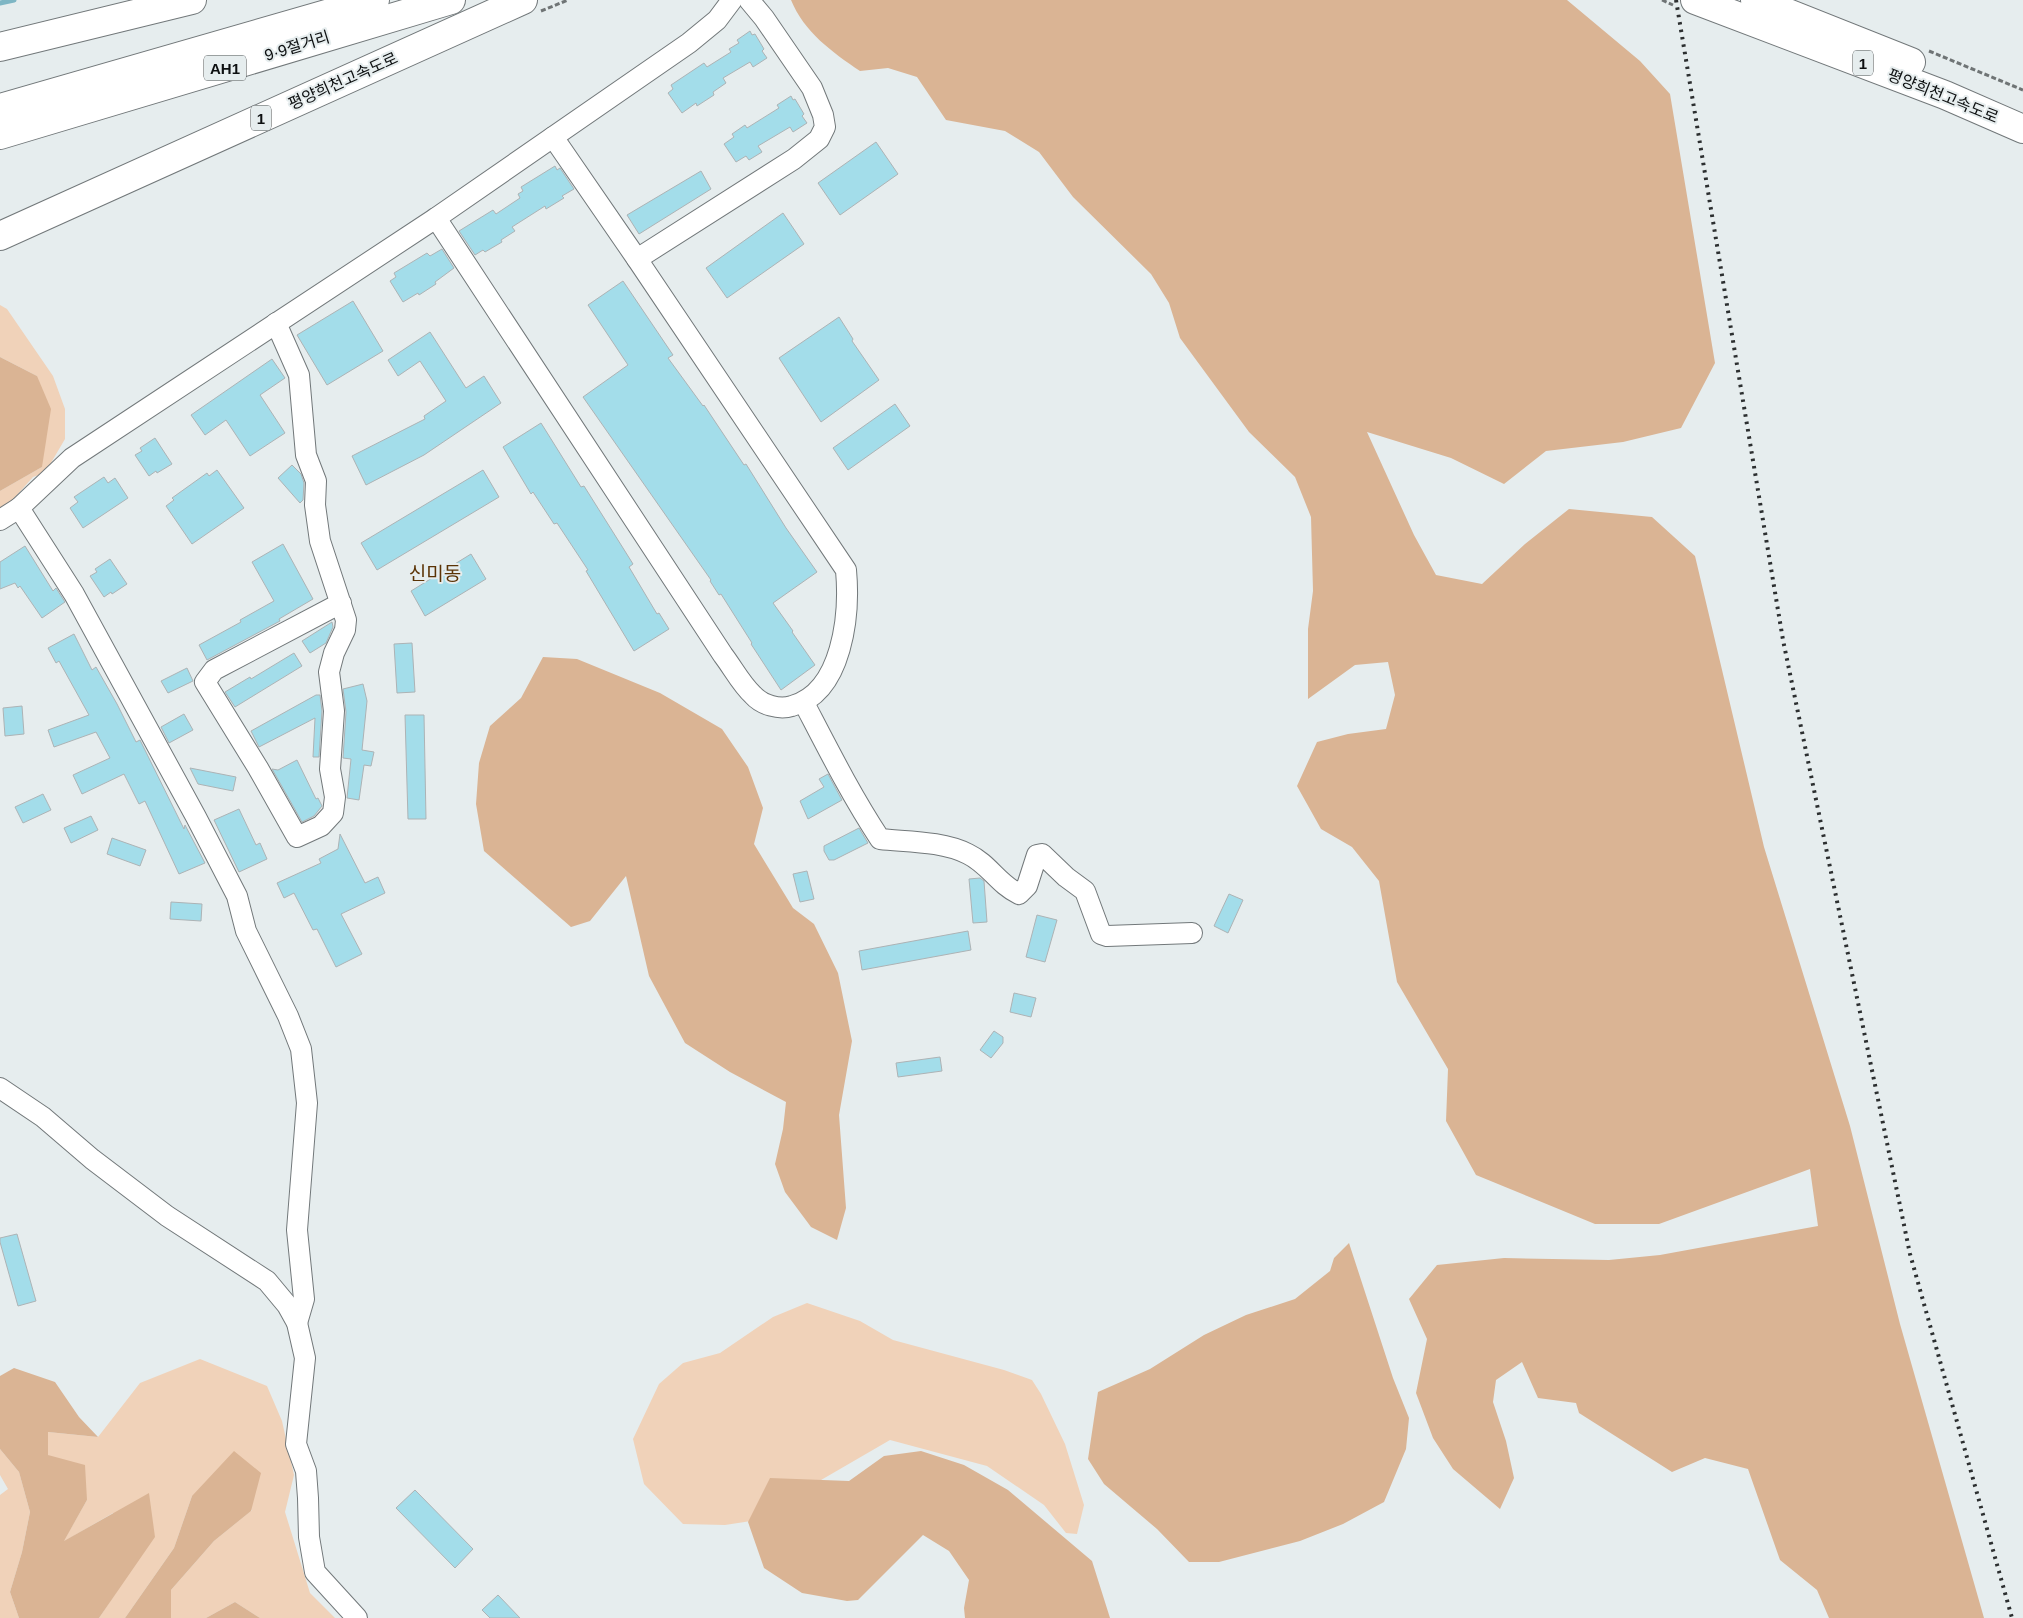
<svg xmlns="http://www.w3.org/2000/svg" width="2023" height="1618" font-family="Arial,'Noto Sans KR',sans-serif">
<style>
.green{fill:#f0d2b9}
.forest{fill:#dab494}
.lines{fill:none;stroke-linecap:round;stroke-linejoin:round}
.stream{stroke:#7eb6c4;stroke-width:5}
.building{fill:#a3ddea;stroke:#adb3b5}
.street-casing{stroke:#72787a;stroke-width:22}
.highway-casing{stroke:#72787a;stroke-width:30}
.path{stroke:#6f7475;stroke-width:3;stroke-dasharray:5 2.5;stroke-linecap:butt}
.street{stroke:#fff;stroke-width:20}
.highway{stroke:#fff;stroke-width:28}
.rail{stroke:#2c2f30;stroke-width:4;stroke-dasharray:2.5 5;stroke-linecap:butt}
.labels{text-anchor:middle;dominant-baseline:central;stroke-width:4;stroke-linejoin:round;paint-order:stroke}
.shield{fill:#e6edee;stroke:#4e5253;stroke-width:1}
.shield-label{font-size:15px;font-weight:bold;fill:#0d0f10}
.street-label{font-size:16px;fill:#0d0f10;stroke:#e6edee}
.quarter-label{font-size:19px;fill:#5b3305;stroke:#e6edee}
</style>
<rect width="100%" height="100%" fill="#e6edee"/>
<g class="green">
<polygon points="0,305 7,309 53,376 65,409 65,439 45,473 33,477 9,504 0,510 0,491 42,467 37,376 0,357"/>
<polygon points="807,1303 860,1321 893,1340 1004,1370 1032,1380 1041,1394 1065,1444 1084,1505 1077,1534 1066,1533 1044,1505 987,1466 890,1440 809,1487 771,1518 725,1525 683,1524 644,1484 633,1439 659,1384 683,1363 720,1353 773,1317"/>
<polygon points="200,1359 267,1386 282,1421 294,1475 285,1512 310,1593 335,1618 260,1618 235,1602 206,1618 171,1618 171,1590 214,1541 252,1510 192,1496 174,1548 125,1618 99,1618 119,1588 113,1513 63,1542 87,1500 48,1455 48,1432 98,1437 140,1383"/>
<polygon points="0,1449 19,1472 30,1512 22,1552 10,1592 19,1618 0,1618 0,1495 8,1489 0,1475"/>
</g>
<g class="forest">
<path d="M791,0h776l73,61 30,33 45,269 -34,65 -58,14 -77,9 -42,33 -53,-26 -84,-26 47,103 22,40 46,9 43,-40 44,-35 83,8 43,39 69,291 86,279 50,198 84,294h-155l-12,-28 -37,-30 -32,-91 -43,-11 -33,14 -93,-59 -3,-10 -38,-5 -16,-36 -26,18 -3,22 13,39 8,37 -14,31 -47,-40 -20,-31 -17,-45 11,-54 -18,-40 28,-34 67,-7 105,2 51,-5 158,-29 -8,-57 -151,55h-64l-119,-49 -30,-54 2,-52 -51,-87 -18,-101 -27,-34 -31,-18 -24,-43 20,-44 31,-8 38,-5 9,-34 -7,-33 -33,3 -47,34v-70l5,-38 -2,-74 -16,-40 -46,-45 -69,-94 -11,-35 -18,-29 -78,-77 -34,-45 -34,-21 -59,-11 -29,-43 -29,-9 -28,3c-28,-19 -56,-39 -69,-71z"/>
<polygon points="0,357 37,376 51,409 42,467 0,491"/>
<polygon points="543,657 577,659 660,693 722,729 748,767 763,808 754,844 793,908 814,924 838,973 852,1041 839,1115 846,1208 837,1240 811,1227 785,1192 775,1164 783,1129 786,1102 730,1072 685,1043 649,976 626,876 590,921 571,927 484,851 476,804 479,763 490,726 521,698"/>
<polygon points="1349,1243 1393,1378 1409,1418 1406,1449 1384,1502 1343,1524 1300,1541 1219,1562 1189,1562 1157,1529 1104,1484 1088,1459 1098,1392 1150,1369 1204,1335 1246,1315 1295,1299 1330,1271 1334,1258"/>
<polygon points="14,1368 55,1382 79,1417 98,1437 48,1432 48,1455 85,1465 87,1500 64,1541 149,1493 155,1537 99,1618 19,1618 10,1592 22,1552 30,1512 19,1472 0,1449 0,1376"/>
<polygon points="234,1451 261,1473 251,1511 214,1541 171,1590 171,1618 125,1618 174,1548 192,1496"/>
<polygon points="921,1451 964,1465 1008,1490 1092,1561 1110,1618 965,1618 964,1608 969,1580 949,1551 923,1535 858,1600 847,1601 802,1593 764,1568 748,1522 770,1478 849,1481 884,1456"/>
<polygon points="235,1602 260,1618 206,1618"/>
</g>
<g class="lines">
<polyline class="stream" points="0,3 14,0"/>
</g>
<g class="building">
<polygon points="750,31 752,35 755,34 764,49 762,51 767,58 753,67 750,62 723,78 726,83 713,92 714,95 697,106 696,103 682,113 668,93 673,89 671,85 704,63 707,67 731,52 729,49 739,43 737,40"/>
<polygon points="791,96 793,100 795,99 804,114 802,116 807,123 793,132 790,127 758,146 762,152 749,160 746,156 736,162 724,144 734,137 732,134 745,125 747,128 779,108 777,105"/>
<polygon points="876,142 898,174 840,215 818,183"/>
<polygon points="555,166 557,170 560,168 574,189 562,196 564,198 546,209 545,206 512,227 515,231 501,240 502,242 485,252 483,250 475,255 459,231 493,210 496,214 520,198 518,194 523,191 521,187"/>
<polygon points="701,171 711,189 639,234 627,215"/>
<polygon points="783,213 804,244 727,298 706,268"/>
<polygon points="442,249 454,268 435,282 436,284 419,295 418,293 403,302 390,281 396,277 394,273 427,253 430,256"/>
<polygon points="623,281 673,355 668,358 703,406 704,405 744,465 746,464 786,528 817,572 773,603 793,631 792,632 815,665 781,690 751,644 752,643 721,594 719,595 710,581 711,580 583,397 628,365 588,305"/>
<polygon points="353,301 383,351 327,385 297,335"/>
<polygon points="839,317 853,339 852,341 879,380 821,422 779,358"/>
<polygon points="430,332 466,388 484,376 501,403 424,455 366,485 352,456 425,419 424,416 446,401 420,361 398,376 388,360"/>
<polygon points="272,359 285,378 260,395 285,433 250,456 226,420 205,435 191,415"/>
<polygon points="895,404 910,426 848,470 833,448"/>
<polygon points="541,423 581,487 584,486 623,548 633,564 629,567 657,614 659,613 669,629 634,651 586,571 588,570 557,523 554,524 533,492 531,494 503,447"/>
<polygon points="155,438 172,464 157,473 156,471 149,476 135,455 142,451 140,448"/>
<polygon points="292,465 301,474 304,483 303,500 300,503 278,478"/>
<polygon points="217,470 244,508 192,544 166,506 174,500 172,498 207,473 209,476"/>
<polygon points="483,470 499,497 377,570 361,543"/>
<polygon points="104,477 108,483 115,478 128,498 83,528 70,508 78,502 74,497"/>
<polygon points="283,544 313,599 279,619 280,621 207,660 199,645 241,622 240,620 274,601 252,562"/>
<polygon points="25,546 53,591 56,588 65,602 42,618 20,586 18,588 15,583 0,589 0,562"/>
<polygon points="471,554 486,579 425,616 411,591"/>
<polygon points="110,559 127,584 112,594 111,592 104,597 90,576 97,572 95,569"/>
<polygon points="332,622 333,627 326,643 310,653 302,641"/>
<polygon points="74,634 92,670 96,667 117,704 136,742 140,740 184,829 185,825 205,863 179,874 145,801 139,804 124,774 82,794 73,775 110,758 96,732 54,747 48,730 89,715 59,661 56,663 48,648"/>
<polygon points="412,643 415,692 397,693 394,644"/>
<polygon points="294,653 302,666 235,707 225,692 250,677 251,679"/>
<polygon points="187,668 193,681 168,693 161,681"/>
<polygon points="363,684 367,701 362,750 374,752 371,766 364,765 359,800 347,798 351,759 343,758 346,712 343,689"/>
<polygon points="316,695 320,695 322,711 319,757 313,757 315,718 259,747 251,731"/>
<polygon points="22,706 24,734 5,736 3,708"/>
<polygon points="184,714 193,730 169,743 161,727"/>
<polygon points="405,715 424,715 426,819 408,819"/>
<polygon points="297,760 316,799 318,798 322,806 314,816 302,822 272,769 278,770"/>
<polygon points="190,768 236,777 233,791 198,784"/>
<polygon points="828,774 842,800 808,819 800,801 824,787 819,779"/>
<polygon points="43,794 51,810 23,823 15,807"/>
<polygon points="239,809 256,845 260,843 267,859 239,872 214,820"/>
<polygon points="91,816 98,830 71,843 64,828"/>
<polygon points="859,828 868,843 834,860 829,860 824,851 824,846"/>
<polygon points="340,834 365,883 378,877 385,893 341,914 362,954 336,967 317,929 313,930 294,893 284,898 277,883 321,863 319,859 338,849"/>
<polygon points="112,838 146,850 140,866 107,854"/>
<polygon points="807,871 814,899 800,902 793,874"/>
<polygon points="980,878 984,881 987,922 973,923 969,879"/>
<polygon points="1229,894 1243,900 1228,933 1214,926"/>
<polygon points="171,902 202,904 201,921 170,919"/>
<polygon points="1037,915 1057,920 1045,962 1026,957"/>
<polygon points="968,931 971,950 862,970 859,951"/>
<polygon points="1014,993 1036,998 1031,1017 1010,1012"/>
<polygon points="994,1031 1003,1037 1003,1043 991,1058 980,1050"/>
<polygon points="940,1057 942,1071 898,1077 896,1063"/>
<polygon points="17,1234 36,1301 18,1306 0,1242 0,1238"/>
<polygon points="415,1490 473,1549 455,1568 396,1508"/>
<polygon points="498,1595 520,1618 490,1618 482,1610"/>
</g>
<g class="lines">
<defs>
<g id="street">
<path d="M436,218l287,437c10,13 18,29 30,40 9,10 26,15 39,11 51,-14 58,-92 54,-136l-209,-311 -84,-122"/>
<polyline points="637,259 794,159 819,139 825,127 823,115 812,88 764,18 749,0"/>
<polyline points="276,323 299,375 306,455 316,481 315,505 320,541 346,620 345,630 334,653 329,672 334,711 330,769 335,797 333,813 321,826 297,837 258,768 205,682 214,670 341,603"/>
<polyline points="19,508 74,594 196,817 237,896 246,931 288,1016 301,1049 307,1103 297,1230 304,1299 297,1323"/>
<polyline points="0,520 19,508 72,458 436,218 689,43 717,20 732,0"/>
<path d="M804,703c24,46 47,92 76,136 28,3 62,2 88,15 21,10 30,30 51,40l8,-8 10,-31 5,-1 24,23 19,14 16,43 6,2 85,-3"/>
<polyline points="0,1088 43,1117 92,1159 167,1216 267,1281 287,1305 297,1323 305,1358 296,1444 306,1471 308,1498 309,1537 315,1572 357,1618"/>
</g>
<g id="highway">
<polyline points="1695,0 1945,95 2023,129"/>
<polyline points="1755,0 1911,62"/>
<polyline points="0,47 192,0"/>
<polyline points="0,108 375,0"/>
<polyline points="0,135 451,0"/>
<polyline points="0,236 523,0"/>
</g>
</defs>
<use href="#street" class="street-casing"/>
<use href="#highway" class="highway-casing"/>
<g class="path">
<polyline points="1662,0 1673,5"/>
<polyline points="541,11 568,0"/>
<polyline points="1929,51 2023,90"/>
</g>
<use href="#street" class="street"/>
<use href="#highway" class="highway"/>
<polyline class="rail" points="1676,0 1783,640 1910,1254 2012,1618"/>
</g>
<g class="labels">
<g class="shield">
<rect x="1853" y="50.5" width="20" height="25" rx="4"/>
<rect x="204" y="55.5" width="42" height="25" rx="4"/>
<rect x="251" y="105.5" width="20" height="25" rx="4"/>
</g>
<g class="shield-label">
<text x="1863" y="63">1</text>
<text x="225" y="68">AH1</text>
<text x="261" y="118">1</text>
</g>
<g class="street-label">
<text transform="translate(297 46) rotate(-17)">9·9절거리</text>
<text transform="translate(343 81) rotate(-24)">평양희천고속도로</text>
<text transform="translate(1943 96) rotate(22)">평양희천고속도로</text>
</g>
<g class="quarter-label">
<text x="435" y="573">신미동</text>
</g>
</g>
</svg>
